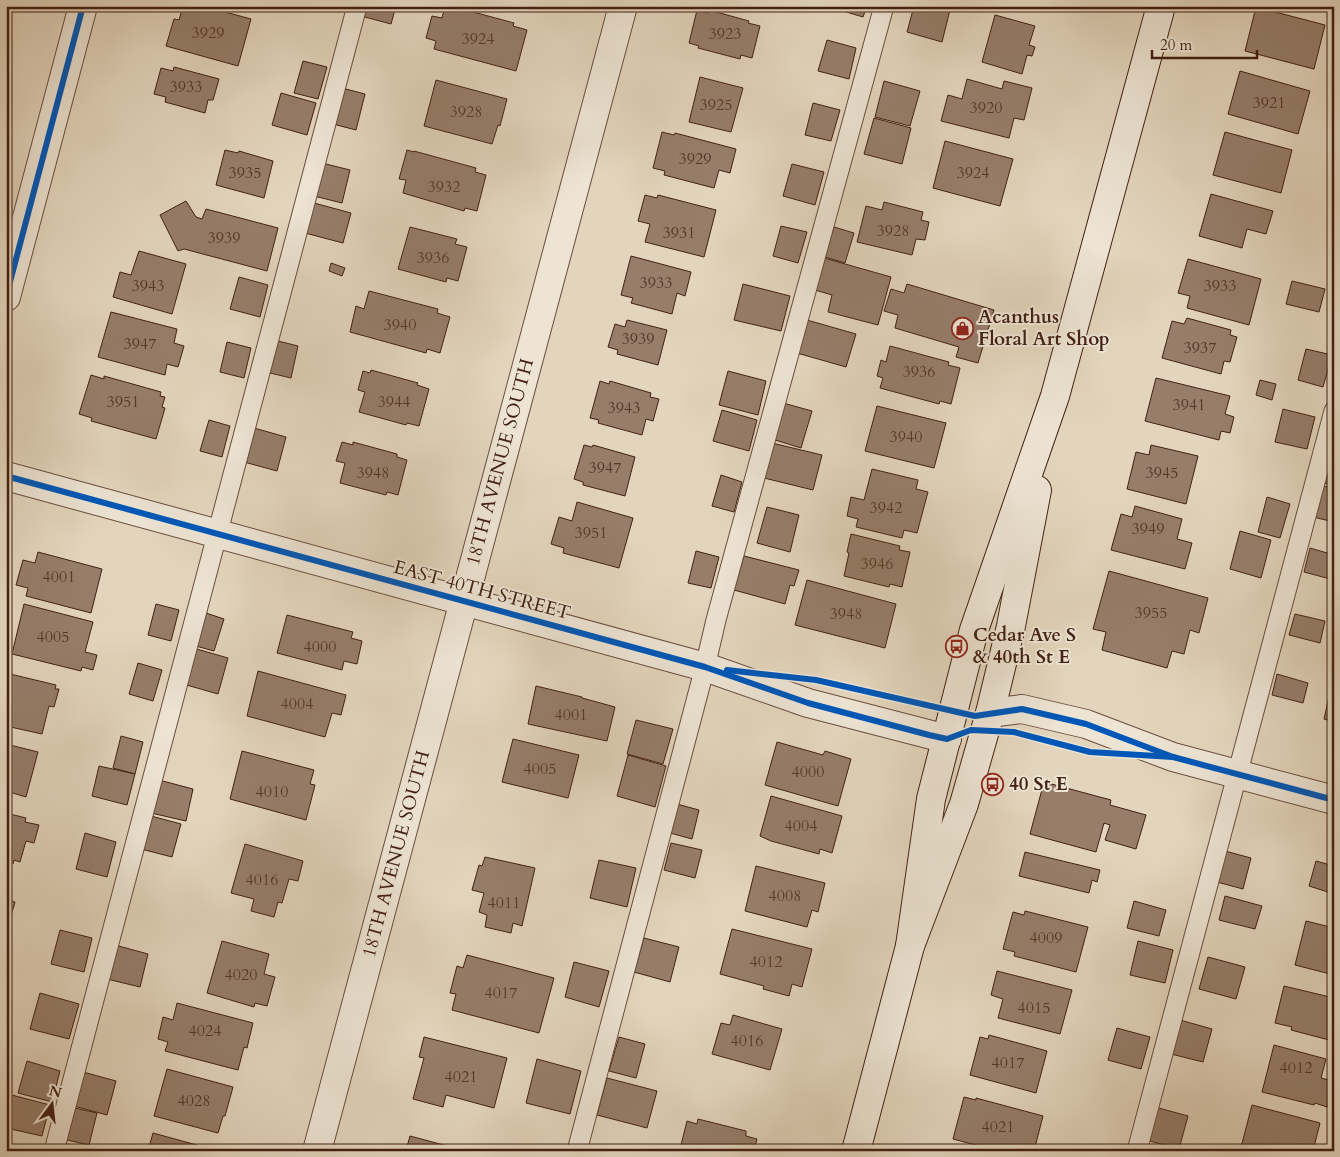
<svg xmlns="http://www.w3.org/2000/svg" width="1340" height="1157" font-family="Cardo,serif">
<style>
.building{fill:#967e6b;stroke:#422013}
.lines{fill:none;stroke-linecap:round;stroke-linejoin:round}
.service-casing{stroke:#6a4d3e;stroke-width:21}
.minor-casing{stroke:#6a4d3e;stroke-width:30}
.secondary-casing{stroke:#422013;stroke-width:30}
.service{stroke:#ede4d4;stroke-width:19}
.minor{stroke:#ede4d4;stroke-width:28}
.secondary{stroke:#ede4d4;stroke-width:28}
.cycleway-casing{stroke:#ede4d4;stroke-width:9}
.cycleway{stroke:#0057b8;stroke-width:6}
.labels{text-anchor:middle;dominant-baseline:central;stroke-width:4;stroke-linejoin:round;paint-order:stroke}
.number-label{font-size:16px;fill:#573829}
.poi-label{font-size:19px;font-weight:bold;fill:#422013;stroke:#ede4d4;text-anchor:start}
.street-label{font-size:19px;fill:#422013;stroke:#ede4d4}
</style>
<rect width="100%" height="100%" fill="#e3d5bd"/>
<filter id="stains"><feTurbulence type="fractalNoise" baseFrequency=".004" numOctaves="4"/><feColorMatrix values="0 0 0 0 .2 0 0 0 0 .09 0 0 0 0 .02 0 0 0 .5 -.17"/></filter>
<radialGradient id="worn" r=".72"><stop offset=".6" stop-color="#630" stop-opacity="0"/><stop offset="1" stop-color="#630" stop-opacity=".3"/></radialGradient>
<g class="building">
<polygon points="183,6 203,6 251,19 238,66 166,46 174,19 179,20"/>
<polygon points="363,6 396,6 391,24 361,16"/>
<polygon points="445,6 451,6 514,23 513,26 527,30 516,71 434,49 436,41 426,38 432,16 442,18"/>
<polygon points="833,6 867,6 863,17 833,8"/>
<polygon points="914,6 951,6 942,42 907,32"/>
<polygon points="1256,7 1325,25 1314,69 1245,51"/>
<polygon points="697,10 708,13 709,10 749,21 748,23 760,26 752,58 741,55 740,59 698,48 699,46 689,43"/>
<polygon points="995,15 1035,26 1029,45 1035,47 1032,56 1027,55 1022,74 982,62"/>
<polygon points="827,40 856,48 849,79 818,71"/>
<polygon points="303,61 327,67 318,99 294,93"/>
<polygon points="174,67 219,79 213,100 208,100 205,113 165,102 166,97 154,94 161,68 173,71"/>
<polygon points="1240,71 1310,91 1298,134 1228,114"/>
<polygon points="700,77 743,88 731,132 689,122"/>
<polygon points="967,79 1002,89 1004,81 1032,88 1024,120 1014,118 1009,138 941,121 948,95 962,99"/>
<polygon points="436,80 507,99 500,126 498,125 492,144 424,126"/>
<polygon points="884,81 920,91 910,126 875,117"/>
<polygon points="342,88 365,94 356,130 333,124"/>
<polygon points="281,93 316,103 307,135 272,125"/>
<polygon points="813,103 840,110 831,141 805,135"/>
<polygon points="874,118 911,128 902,164 864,154"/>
<polygon points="662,132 674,135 675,133 736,149 730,173 719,170 714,188 664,175 665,171 653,168"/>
<polygon points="1225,132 1292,150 1281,193 1213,175"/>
<polygon points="945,141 1013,159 1000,206 933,188"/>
<polygon points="225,150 238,153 239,151 273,161 264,198 216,185"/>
<polygon points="407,150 414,152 414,151 476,168 475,172 486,175 477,211 465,208 464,211 403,193 406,180 399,179"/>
<polygon points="322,163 350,170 342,203 314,196"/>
<polygon points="792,164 824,172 815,205 783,196"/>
<polygon points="1211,194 1273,211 1266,234 1247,229 1242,248 1199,236"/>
<polygon points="645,195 657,198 658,195 716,210 704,257 645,242 650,224 638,221"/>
<polygon points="186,201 196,217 202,219 206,209 278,228 267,271 184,249 178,251 160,215"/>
<polygon points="884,202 923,212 921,220 929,222 925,240 916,239 912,255 857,242 866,206 882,210"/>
<polygon points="314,203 351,213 343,243 305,233"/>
<polygon points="781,226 807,232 798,263 773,256"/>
<polygon points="410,227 457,239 455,244 467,247 458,281 447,278 446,282 398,269"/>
<polygon points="834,227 854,233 845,263 825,257"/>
<polygon points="139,251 186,264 172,314 113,297 120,272 131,275"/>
<polygon points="631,256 691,272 685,296 677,293 672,314 631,303 633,298 621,295"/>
<polygon points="824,258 891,277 878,325 828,312 832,295 815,290"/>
<polygon points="1188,259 1261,279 1249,325 1187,308 1190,296 1178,293"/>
<polygon points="331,263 345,268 342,276 329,271"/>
<polygon points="239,277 268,285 260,317 230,309"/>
<polygon points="1292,281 1325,289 1319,312 1286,304"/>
<polygon points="743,284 790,296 781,331 734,320"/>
<polygon points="907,284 994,310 978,363 956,357 959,347 895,328 898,315 884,311 891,289 904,293"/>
<polygon points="369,291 438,309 437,313 450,317 440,353 427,349 426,353 350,332 356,306 364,309"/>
<polygon points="111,312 177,329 174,343 184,346 178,367 167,364 165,375 98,357"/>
<polygon points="1187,318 1231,330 1230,335 1237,337 1230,362 1224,361 1221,374 1162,358 1172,321 1184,324"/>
<polygon points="627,320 667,330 658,365 617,354 618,350 608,347 615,324 625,327"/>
<polygon points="807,320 856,334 846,367 797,353"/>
<polygon points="278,341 298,346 291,378 270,373"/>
<polygon points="227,342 251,348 244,378 220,372"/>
<polygon points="890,346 949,362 948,365 960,368 951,404 940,401 939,404 880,388 883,378 877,376 881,360 886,362"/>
<polygon points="1306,349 1332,355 1323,387 1298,380"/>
<polygon points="371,370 418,383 417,385 429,389 419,426 407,423 406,425 359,412 365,392 358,390 363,371 370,373"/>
<polygon points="728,371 766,381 758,415 719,405"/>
<polygon points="91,375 104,379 104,376 161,392 160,396 165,397 162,407 165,408 156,439 91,421 92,418 79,414"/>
<polygon points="1156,378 1230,396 1225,414 1234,417 1230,433 1221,431 1219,440 1145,421"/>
<polygon points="1260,380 1276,384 1272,400 1256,395"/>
<polygon points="600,381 609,384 610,381 651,393 650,397 659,399 653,421 646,419 642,435 598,423 599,420 590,418"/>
<polygon points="783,403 812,411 801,448 772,439"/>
<polygon points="877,406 946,423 934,468 865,451"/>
<polygon points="1283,409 1315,417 1307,449 1275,442"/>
<polygon points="722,410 757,420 749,451 713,441"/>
<polygon points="209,420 230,426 222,457 200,451"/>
<polygon points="254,428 286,437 277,471 244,462"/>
<polygon points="342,442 353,445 353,442 397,454 397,457 407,460 398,495 387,492 386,495 340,483 345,463 336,461"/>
<polygon points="772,443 822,455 813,490 764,478"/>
<polygon points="584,445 592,447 593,445 635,457 625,496 583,485 583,482 574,479"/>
<polygon points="1151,445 1198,456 1186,504 1127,489 1136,452 1149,455"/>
<polygon points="1332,451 1334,452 1334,486 1323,483"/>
<polygon points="872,469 918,480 916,489 928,492 917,533 904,530 902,538 856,527 858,519 847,516 851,497 864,500"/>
<polygon points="721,475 742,482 734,512 712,506"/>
<polygon points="1321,485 1334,489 1334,522 1313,517"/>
<polygon points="1267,497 1290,504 1280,538 1258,532"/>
<polygon points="577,502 633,518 619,568 563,553 564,548 551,544 559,517 572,521"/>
<polygon points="1135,506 1182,519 1177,539 1192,543 1185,569 1111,550 1121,514 1132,517"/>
<polygon points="767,507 799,515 790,552 757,543"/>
<polygon points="1240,531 1271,540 1261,578 1230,569"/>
<polygon points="851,534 900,546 899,550 910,552 902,587 890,584 889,587 844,576 849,553 847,552"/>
<polygon points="1310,548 1334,555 1334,580 1304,572"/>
<polygon points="696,551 719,557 711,588 688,583"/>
<polygon points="38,552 102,569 91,613 26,596 28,588 16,585 23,560 35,563"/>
<polygon points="744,556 799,570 794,586 790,585 785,604 734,590"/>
<polygon points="1109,571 1208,598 1199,633 1190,630 1184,654 1172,651 1167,668 1102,650 1106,632 1093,629"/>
<polygon points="807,580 896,604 885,648 795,625"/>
<polygon points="24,604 93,622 85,652 97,655 93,670 82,667 81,671 12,654"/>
<polygon points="156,604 179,610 171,641 148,635"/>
<polygon points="206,613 224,619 214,651 196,646"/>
<polygon points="1295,614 1325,621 1320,643 1289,635"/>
<polygon points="287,615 353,632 351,638 362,641 357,664 344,661 342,670 277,653"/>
<polygon points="193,648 228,658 218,694 183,684"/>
<polygon points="138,663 162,670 153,701 129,694"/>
<polygon points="258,671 346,695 341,715 332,713 325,737 247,716"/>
<polygon points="6,673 56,685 55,689 59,689 54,707 49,706 42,734 6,726"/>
<polygon points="1277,674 1308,683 1303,703 1272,695"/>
<polygon points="536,686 582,697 582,698 615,707 607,741 528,724"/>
<polygon points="1330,692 1334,693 1334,722 1324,719"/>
<polygon points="636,720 673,729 663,764 627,754"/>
<polygon points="121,736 143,742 135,774 113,768"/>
<polygon points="513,739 579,755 568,798 502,782"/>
<polygon points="777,742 823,755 825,751 851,759 838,806 765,785"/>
<polygon points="6,744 38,752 26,797 6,791"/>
<polygon points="242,751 314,770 310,784 315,785 306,820 230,799"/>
<polygon points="628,755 666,766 655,807 617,796"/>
<polygon points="99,766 135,774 127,805 92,796"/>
<polygon points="159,780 193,789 186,821 151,813"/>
<polygon points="1044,782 1111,800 1110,805 1146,815 1136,849 1105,840 1110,825 1104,823 1096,852 1030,834"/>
<polygon points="771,796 842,816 832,853 820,849 819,854 771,841 760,836"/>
<polygon points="677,804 699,810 692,839 670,833"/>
<polygon points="6,813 26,818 25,822 39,825 34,843 26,841 20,862 14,860 13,864 6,863"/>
<polygon points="151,816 181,824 172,857 141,849"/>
<polygon points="85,833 116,842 107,877 76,869"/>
<polygon points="671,843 702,850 695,878 664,870"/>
<polygon points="245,844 303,861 298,881 289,879 282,903 278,902 274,917 251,911 254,899 231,893"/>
<polygon points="1225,851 1251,858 1243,889 1217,882"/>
<polygon points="1025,852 1100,870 1097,882 1092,880 1089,893 1019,876"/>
<polygon points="485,857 535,868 522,926 513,923 511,933 485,927 487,915 479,912 484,893 472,890 479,865 482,866"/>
<polygon points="599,860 636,868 627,907 590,898"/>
<polygon points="1316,861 1334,866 1334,894 1309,886"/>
<polygon points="756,866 825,883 818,912 812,910 807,927 745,911"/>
<polygon points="1225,896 1262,906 1255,929 1219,920"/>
<polygon points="1334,898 1334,917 1329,916"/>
<polygon points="6,899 15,902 7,930 6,930"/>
<polygon points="1134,901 1166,910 1159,936 1127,928"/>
<polygon points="1025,911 1088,927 1076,972 1014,956 1015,952 1003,949 1013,912 1024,915"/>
<polygon points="1306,921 1334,928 1334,975 1295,965"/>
<polygon points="732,929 812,949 802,987 792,984 789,996 763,989 764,986 720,974"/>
<polygon points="60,930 92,938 84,972 51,964"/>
<polygon points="644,938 679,947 670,982 634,972"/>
<polygon points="222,941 269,954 264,974 275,977 267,1006 255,1003 254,1007 207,993"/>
<polygon points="1138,941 1173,950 1165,983 1130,975"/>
<polygon points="115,945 148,954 140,987 107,979"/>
<polygon points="467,955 554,978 539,1033 452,1010 456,994 450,993 457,966 463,968"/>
<polygon points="1208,957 1245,967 1236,999 1199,989"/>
<polygon points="574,962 609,971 599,1007 565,997"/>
<polygon points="997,971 1072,990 1060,1034 998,1018 1003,999 991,995"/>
<polygon points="1284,986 1334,998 1334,1020 1329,1040 1291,1030 1292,1027 1275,1023"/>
<polygon points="40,993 79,1004 69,1039 30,1029"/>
<polygon points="177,1003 253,1023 247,1048 244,1047 238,1070 165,1051 168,1042 158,1039 163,1017 173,1020"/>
<polygon points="733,1015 782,1029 770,1070 712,1054 721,1023 730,1025"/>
<polygon points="1180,1020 1212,1029 1203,1062 1171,1054"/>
<polygon points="1117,1028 1150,1037 1141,1069 1108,1060"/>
<polygon points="989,1035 1047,1051 1036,1093 970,1075 980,1037 988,1039"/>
<polygon points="424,1037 507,1058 494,1108 446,1095 443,1107 413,1099 424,1058 419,1057"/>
<polygon points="619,1037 645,1044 636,1078 609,1071"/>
<polygon points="1274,1045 1326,1059 1321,1078 1333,1081 1327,1107 1315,1103 1314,1105 1262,1092"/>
<polygon points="537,1059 581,1071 570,1114 526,1103"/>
<polygon points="27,1061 60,1071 52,1102 18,1093"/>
<polygon points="167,1069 233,1087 225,1116 223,1116 218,1133 154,1116"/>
<polygon points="83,1072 116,1081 107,1115 74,1106"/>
<polygon points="607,1078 657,1091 647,1128 597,1115"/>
<polygon points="8,1094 50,1105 42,1136 6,1128"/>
<polygon points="964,1097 976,1100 976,1098 1043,1116 1034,1151 998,1151 953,1139"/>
<polygon points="1252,1105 1320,1123 1313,1151 1240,1151"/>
<polygon points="1155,1107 1188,1116 1179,1149 1146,1140"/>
<polygon points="75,1108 97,1113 89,1145 67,1140"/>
<polygon points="698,1119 746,1131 746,1136 757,1139 754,1151 688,1151 689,1147 681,1145 687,1121 697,1124"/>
<polygon points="153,1133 215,1150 215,1151 148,1151"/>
<polygon points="410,1136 466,1151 399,1151 399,1148 406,1150"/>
<polygon points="1161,1145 1182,1151 1159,1151"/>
</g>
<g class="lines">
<defs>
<g id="service">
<polyline points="54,1151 357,6"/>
<polyline points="577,1151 705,667 716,620 884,6"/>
<polyline points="1137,1151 1334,411"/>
</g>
<g id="minor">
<polyline points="6,297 83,6"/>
<polyline points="6,476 705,667 808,703 947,739"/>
<polyline points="990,713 1022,709 1086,724 1173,757 1334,800"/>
<polyline points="317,1151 623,6"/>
</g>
<g id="secondary">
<polyline points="910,946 931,799 974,630 1055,396 1161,6"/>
<polyline points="856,1151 910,946 964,804 990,713 1011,626 1037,490"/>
</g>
</defs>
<use href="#service" class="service-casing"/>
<use href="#minor" class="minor-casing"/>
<use href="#secondary" class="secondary-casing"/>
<use href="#service" class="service"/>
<use href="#minor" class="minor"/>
<use href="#secondary" class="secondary"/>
<defs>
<g id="cycleway">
<polyline points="6,297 83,6"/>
<polyline points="6,476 705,667 808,703 929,735 947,739 971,730 1014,732 1090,752 1173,757"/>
<polyline points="727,670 816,680 975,716 1022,709 1086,724 1173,757 1334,800"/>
</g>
</defs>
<use href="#cycleway" class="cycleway-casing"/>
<use href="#cycleway" class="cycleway"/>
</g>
<defs>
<symbol id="shop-ring" viewBox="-11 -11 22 22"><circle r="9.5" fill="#ede4d4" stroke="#8f2418" stroke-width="1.5"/><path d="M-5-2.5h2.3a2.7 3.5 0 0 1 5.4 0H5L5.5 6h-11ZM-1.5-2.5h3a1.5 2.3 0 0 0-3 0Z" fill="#8f2418"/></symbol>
<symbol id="bus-ring" viewBox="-11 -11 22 22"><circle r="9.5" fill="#ede4d4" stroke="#8f2418" stroke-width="1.5"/><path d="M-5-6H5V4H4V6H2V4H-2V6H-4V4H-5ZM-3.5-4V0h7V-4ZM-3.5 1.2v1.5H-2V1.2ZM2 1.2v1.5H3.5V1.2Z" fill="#8f2418"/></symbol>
</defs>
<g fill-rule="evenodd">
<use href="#shop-ring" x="950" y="316" width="25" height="25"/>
<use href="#bus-ring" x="944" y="634" width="25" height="25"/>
<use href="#bus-ring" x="980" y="772" width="25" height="25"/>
</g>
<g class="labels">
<g class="number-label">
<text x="208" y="33">3929</text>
<text x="725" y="34">3923</text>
<text x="478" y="39">3924</text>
<text x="186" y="87">3933</text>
<text x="1269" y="103">3921</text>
<text x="716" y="105">3925</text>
<text x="986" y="108">3920</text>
<text x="466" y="112">3928</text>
<text x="695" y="159">3929</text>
<text x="245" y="173">3935</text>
<text x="973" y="173">3924</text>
<text x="444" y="187">3932</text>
<text x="893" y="231">3928</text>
<text x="679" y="233">3931</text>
<text x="224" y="238">3939</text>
<text x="433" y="258">3936</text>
<text x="656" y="283">3933</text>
<text x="148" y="286">3943</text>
<text x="1220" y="286">3933</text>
<text x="400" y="325">3940</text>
<text x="638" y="339">3939</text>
<text x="140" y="344">3947</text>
<text x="1200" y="348">3937</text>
<text x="919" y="372">3936</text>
<text x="123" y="402">3951</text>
<text x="394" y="402">3944</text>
<text x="1189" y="405">3941</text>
<text x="624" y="408">3943</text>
<text x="906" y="437">3940</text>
<text x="605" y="468">3947</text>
<text x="373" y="473">3948</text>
<text x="1162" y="473">3945</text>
<text x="886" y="508">3942</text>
<text x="1148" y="529">3949</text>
<text x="591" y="533">3951</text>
<text x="877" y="564">3946</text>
<text x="59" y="577">4001</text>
<text x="1151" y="613">3955</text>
<text x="846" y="614">3948</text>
<text x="53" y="637">4005</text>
<text x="320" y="647">4000</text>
<text x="297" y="704">4004</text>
<text x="571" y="715">4001</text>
<text x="540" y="769">4005</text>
<text x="808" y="772">4000</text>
<text x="272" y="792">4010</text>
<text x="801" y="826">4004</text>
<text x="262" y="880">4016</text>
<text x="785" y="896">4008</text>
<text x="504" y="903">4011</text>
<text x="1046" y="938">4009</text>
<text x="766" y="962">4012</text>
<text x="241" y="975">4020</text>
<text x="501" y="993">4017</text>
<text x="1034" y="1008">4015</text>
<text x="205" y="1031">4024</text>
<text x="747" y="1041">4016</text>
<text x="1008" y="1063">4017</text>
<text x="1296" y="1068">4012</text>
<text x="461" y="1077">4021</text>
<text x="194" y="1101">4028</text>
<text x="998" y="1127">4021</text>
</g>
<g class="poi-label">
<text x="978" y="317">Acanthus<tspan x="978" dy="22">Floral Art Shop</tspan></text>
<text x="973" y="635">Cedar Ave S<tspan x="973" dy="22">&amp; 40th St E</tspan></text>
<text x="1009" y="784">40 St E</text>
</g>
<g class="street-label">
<text transform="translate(500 462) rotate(-75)">18TH AVENUE SOUTH</text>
<text transform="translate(482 590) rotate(15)">EAST 40TH STREET</text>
<text transform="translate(396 854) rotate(-75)">18TH AVENUE SOUTH</text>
</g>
</g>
<rect width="1340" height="1157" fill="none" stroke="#e3d5bd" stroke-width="25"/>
<rect x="8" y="8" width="1325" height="1142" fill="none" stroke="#422013" stroke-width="2.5"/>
<rect x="12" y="12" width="1315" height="1132" fill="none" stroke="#422013"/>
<g transform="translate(52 1104) rotate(15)" stroke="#ede4d4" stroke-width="4" paint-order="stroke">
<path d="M0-4L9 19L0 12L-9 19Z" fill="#422013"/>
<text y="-8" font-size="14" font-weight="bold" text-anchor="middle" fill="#422013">N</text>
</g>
<path d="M1152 50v8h105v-8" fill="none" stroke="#422013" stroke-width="2.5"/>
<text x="1160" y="50" font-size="15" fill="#422013" stroke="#ede4d4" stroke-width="4" paint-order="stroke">20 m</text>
<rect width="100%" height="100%" filter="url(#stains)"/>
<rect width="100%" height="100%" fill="url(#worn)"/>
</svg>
